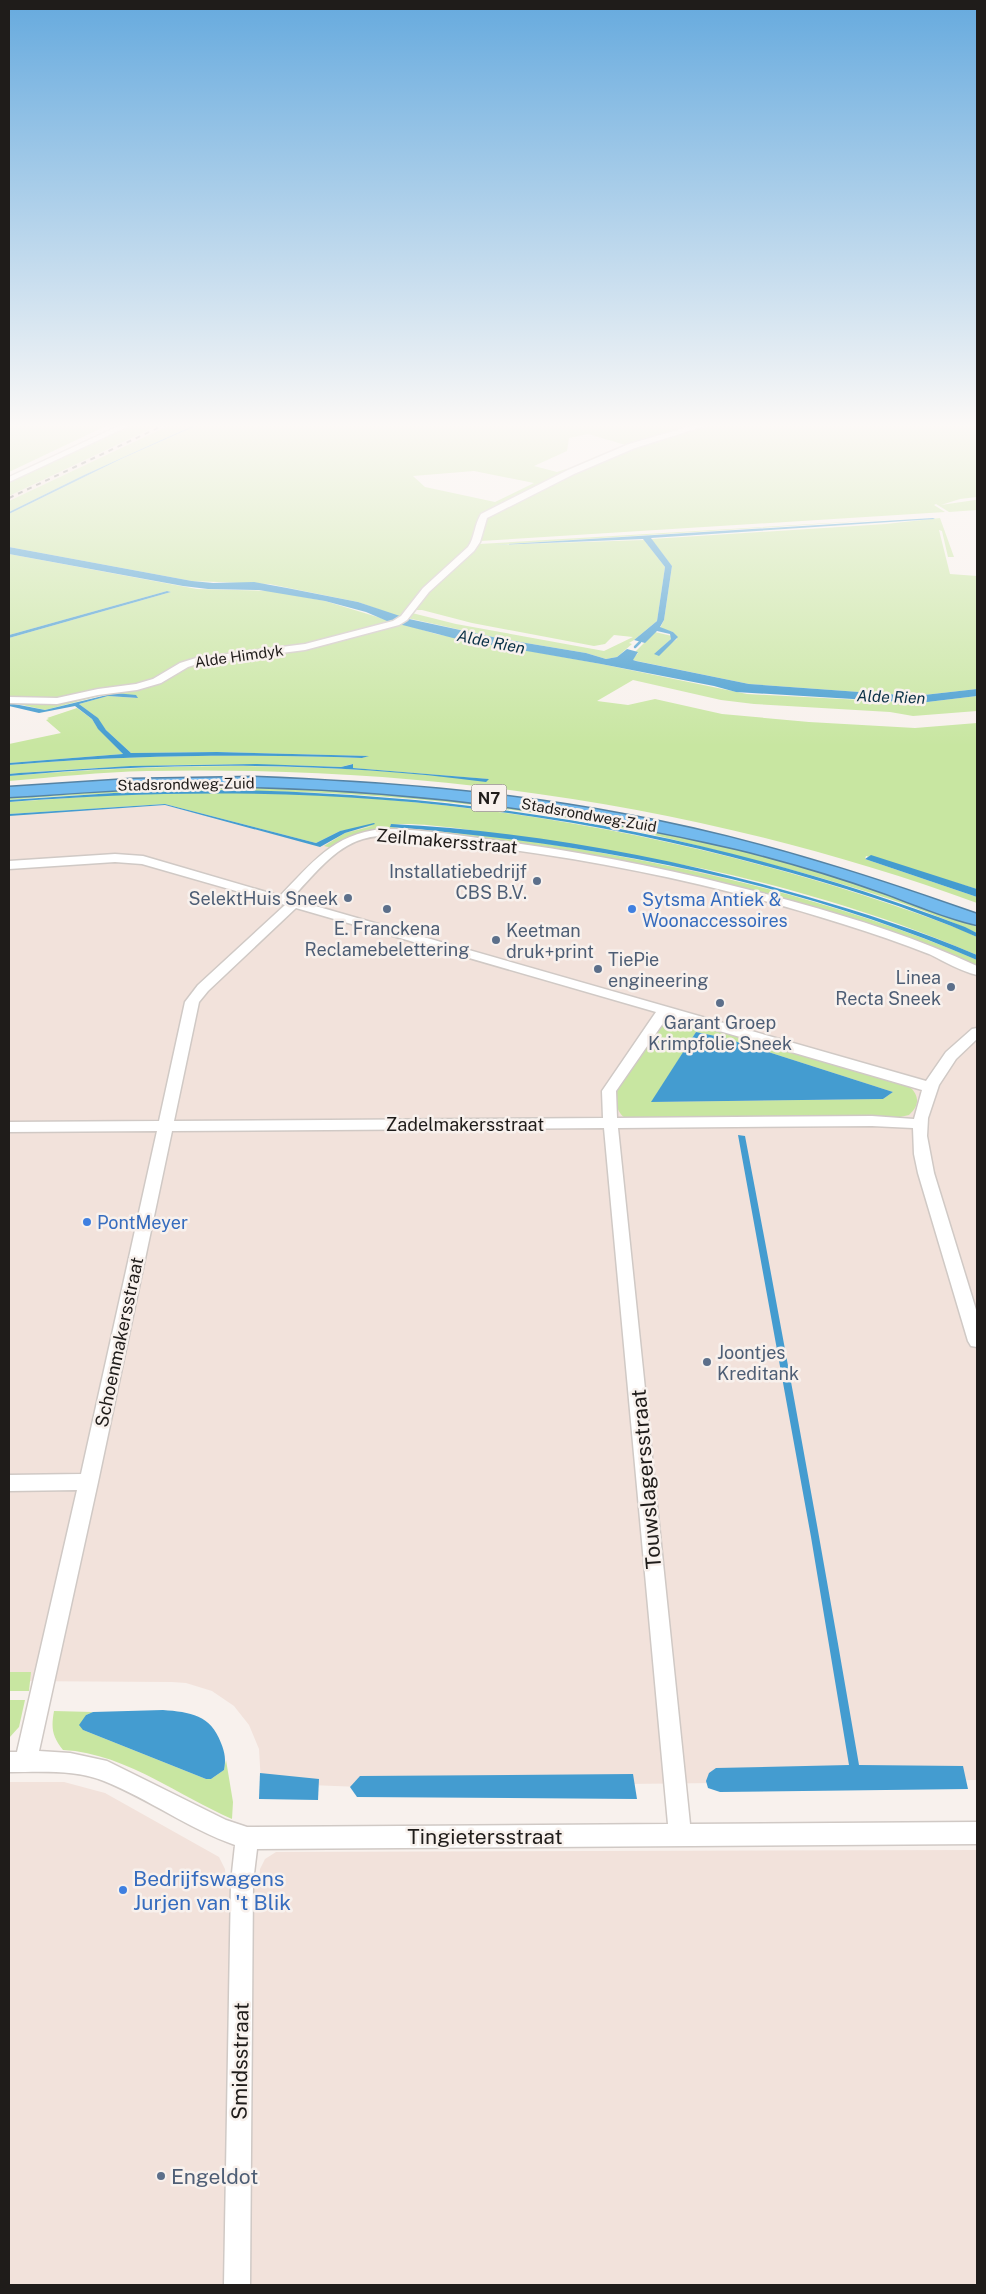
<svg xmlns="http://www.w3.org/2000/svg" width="986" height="2294" font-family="'Public Sans',sans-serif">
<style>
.built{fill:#f2e2db}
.green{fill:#c8e6a1;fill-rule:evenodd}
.water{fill:#449cd0}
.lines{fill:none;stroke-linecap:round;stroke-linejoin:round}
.stream{stroke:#449cd0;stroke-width:2.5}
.minor-casing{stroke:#d0c9c5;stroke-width:3}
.highway-casing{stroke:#5683a4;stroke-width:3}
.minor{fill:#fff;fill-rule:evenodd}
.highway{fill:#73baee;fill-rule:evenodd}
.rail{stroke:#65615e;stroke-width:2;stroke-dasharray:5 5;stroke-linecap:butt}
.service-dot{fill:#5c6f8a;stroke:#f8f1ed;stroke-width:2}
.shop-dot{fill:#3f7fe0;stroke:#f8f1ed;stroke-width:2}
.labels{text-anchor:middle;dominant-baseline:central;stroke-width:5;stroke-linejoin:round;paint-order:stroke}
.far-street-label{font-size:15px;fill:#1f1c1a;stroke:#f8f1ed}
.far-water-label{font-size:16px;font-style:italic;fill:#0a3147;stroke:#f8f1ed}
.shield{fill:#f8f1ed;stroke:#605c59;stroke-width:1}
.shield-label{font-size:16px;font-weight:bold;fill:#1f1c1a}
.street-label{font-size:18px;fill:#1f1c1a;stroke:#f8f1ed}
.service-label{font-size:18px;fill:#4e5e75;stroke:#f8f1ed;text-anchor:end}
.shop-label{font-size:18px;fill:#366cbe;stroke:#f8f1ed;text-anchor:start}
.near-street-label{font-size:21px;fill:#1f1c1a;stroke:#f8f1ed}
.near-shop-label{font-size:21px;fill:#366cbe;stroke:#f8f1ed;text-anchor:start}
.near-service-label{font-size:21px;fill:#4e5e75;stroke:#f8f1ed;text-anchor:start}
</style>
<rect width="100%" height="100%" fill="#f8f1ed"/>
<g class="built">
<polygon points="161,424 172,424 9,501 9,496"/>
<polygon points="166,805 315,844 364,826 700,870 977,958 977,1780 360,1787 261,1783 259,1749 249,1725 234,1706 212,1691 186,1683 172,1682 9,1681 9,815"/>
<polygon points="9,1782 64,1782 105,1793 219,1857 225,1869 226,1885 259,1884 260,1869 265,1859 276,1852 977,1850 977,2285 9,2285"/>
</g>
<g class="green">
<polygon points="9,424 110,424 9,472"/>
<polygon points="134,424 161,424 9,496 9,482"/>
<polygon points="172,424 197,424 84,475 9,512 9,501"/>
<path d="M200,424h503l-74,22 -41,-12 -19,4 -2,13 -33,15 23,6 9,-3 10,-1 -97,50 -8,27 -71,72 -42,-15 -89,-18 -77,-3 -183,-34v-33l114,-56zM474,471l60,12 -39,19 -70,-15 -12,-11z"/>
<polygon points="711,424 977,424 977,497 960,499 941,505 975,500 977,500 977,510 949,512 936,504 934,505 945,512 480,541 486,519 493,513 573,473 646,443"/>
<polygon points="940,518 954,557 948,557 942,531 939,530 950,574 977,576 977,689 915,696 749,684 632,660 638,653 635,652 655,632 672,636 671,639 655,654 677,639 673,632 660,628 664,620 672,566 651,539 886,524"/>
<polygon points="897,519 493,545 644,540 665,567 657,621 634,640 629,643 632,644 617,657 606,659 586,653 502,639 407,618 412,613 456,624 604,651 633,637 614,635 605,644 594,646 472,623 422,610 414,610 431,591 479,544"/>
<polygon points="9,554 197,589 272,591 325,601 394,622 306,645 212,656 148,682 54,698 9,697 9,638 171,592 167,591 9,635"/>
<path d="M400,623l36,11 165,30 146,30 172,9 58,-7v15l-64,5 -23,-4 -136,-8 -33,-4 -88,-20 -36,21 31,4 27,-6 67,15 87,8 106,6 62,-5v166l-111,-33 -1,3 112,38v6c-266,-97 -547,-138 -830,-132 -46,1 -92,6 -138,10v-5c158,-13 319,-15 477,5l2,-2 -136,-11v-4l-11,3c-111,-5 -221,-2 -332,7v-9c118,-10 235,-11 353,-7l6,-2 -151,-4 -86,1 -25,-23 -11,-14 -16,-12 29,-8 29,2v-2l-30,-2 -62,16 -36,-8 25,1 97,-13 59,-26 88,-11z"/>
<polygon points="77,708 92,719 97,727 123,754 9,763 9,744 61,733 46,720 49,719 47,718"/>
<path d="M239,786c247,3 510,46 738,141v6c-75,-34 -156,-56 -236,-76 -30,-8 -60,-16 -91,-23 -210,-45 -428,-52 -641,-34v-4l44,-4z"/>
<path d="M229,792c251,3 498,49 733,138l15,7v18c-85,-37 -187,-68 -277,-87 -62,-12 -125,-21 -187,-31 -21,-4 -108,-18 -123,-11 16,5 38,4 56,5 43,5 85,9 127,17 138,23 276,57 404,112v7l-14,-7 -191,-64 -91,-23 -119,-22 -194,-19 -23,7 -13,9 -8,-2 21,-13 28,-7 -33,5 -24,12 -151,-39 -156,10v-12l105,-7z"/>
<path d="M677,1019l229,65c12,8 16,20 3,31l-9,2 -275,1c-10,-7 -11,-21 -6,-32l45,-64zM696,1032l29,6 168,54 -10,7 -231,3z"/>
<polygon points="9,1672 31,1672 29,1691 9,1691"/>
<polygon points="9,1700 25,1700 19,1727 9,1738"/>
<path d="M54,1711l39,1 -7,3 -3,15 123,49h5l13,-9 2,-10 7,42 -1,17c-55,-24 -108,-66 -169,-69 -11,-14 -12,-22 -9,-39z"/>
</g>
<g class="water">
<polygon points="197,424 200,424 123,458 9,514 9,512 84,475"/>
<polygon points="933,518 935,519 651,538 672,566 664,620 660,627 673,632 678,637 659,656 654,654 671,639 670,634 657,631 645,643 634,640 657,621 665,567 643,539 493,545"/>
<polygon points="9,547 192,581 213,583 254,582 287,588 358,602 409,619 502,639 586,653 606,659 617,657 627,649 638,652 633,660 636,661 749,684 915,696 977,689 977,696 919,703 736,692 714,686 601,664 453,638 387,621 366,612 325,601 259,590 208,589 183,586 9,554"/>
<polygon points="167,591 171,592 9,638 9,635"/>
<path d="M115,693l21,2 2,3 -30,-2 -29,8 19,14 8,12 25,23 86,-1 152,4 -7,2c-118,-4 -235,-3 -353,7v-2l114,-9 -25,-25 -6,-10 -17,-13 -36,7 -30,-7v-3l36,7z"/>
<path d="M257,764l84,3 12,-3v4l136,11 -3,3c-158,-21 -319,-20 -477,-6v-2l10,-1 112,-7z"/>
<path d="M229,790c259,5 494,45 736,137l12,6v4c-68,-30 -140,-52 -211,-71 -253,-69 -497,-85 -757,-64v-2l105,-7z"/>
<polygon points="165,804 316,843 340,831 374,823 375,824 345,833 320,847 165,805 9,816 9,814"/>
<path d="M391,824c140,7 280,33 414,72 59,17 116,35 172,59v5c-184,-80 -387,-117 -587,-133z"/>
<polygon points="871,855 977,889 977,897 865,859"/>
<polygon points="696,1032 725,1038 893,1092 883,1099 651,1102"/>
<path d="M738,1135l7,1c40,209 78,419 114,629l104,1 5,23 -248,3 -12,-4 -2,-7 3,-8 7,-5 133,-3 -38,-228z"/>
<path d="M163,1710c27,2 48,5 58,33 4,10 5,17 3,27l-13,9h-5l-123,-49 -4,-5 7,-10 7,-3z"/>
<polygon points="260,1773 319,1779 318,1800 259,1799"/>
<polygon points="633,1774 637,1799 357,1797 350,1787 360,1776"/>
</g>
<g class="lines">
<polyline class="stream" points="635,647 640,642"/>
<defs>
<g id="minor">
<polygon points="123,424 133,424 9,482 9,477"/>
<path d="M698,424h13l-76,24 -61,26 -87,44 -7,24 -6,9 -45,41 -22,28 -8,5 -94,25 -108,14 -9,3 -27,16 -24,7 -39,5 -41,9 -48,-1v-6l48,1 41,-9 38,-5 17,-5 27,-16 16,-5 109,-14 88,-23 8,-5 22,-28 45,-41c7,-10 6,-22 13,-33l87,-44 61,-26z"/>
<path d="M382,829c46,0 93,9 139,15 93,13 184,33 274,58 62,17 124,37 182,64v9c-17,-4 -33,-14 -48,-21 -28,-11 -57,-21 -86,-30 -120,-38 -243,-64 -368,-79 -35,-4 -77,-16 -112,-6 -29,8 -52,39 -72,60l635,182 20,-29 26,-23 5,-1v11l-21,20 -17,26 -11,33 -1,18 7,37 43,140v34l-6,-1 -3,-5 -50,-168 -4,-19 -1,-26 -41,-2 -254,2 72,696 287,-2v22l-720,5 -4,33 -3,403h-26l7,-403 4,-37c-46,-16 -86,-46 -131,-64 -29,-12 -65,-9 -95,-9v-20h8l60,-262 -68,1v-16l72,-1 76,-343 -148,1v-10l150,-1 26,-119 13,-17 87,-80 -143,-41 -27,-2 -106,7v-8l106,-7 28,2 137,40c32,-33 53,-62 102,-67zM296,908l360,104 -54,79 1,27 -429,3 25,-119 9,-11zM668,1016l254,74 -8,29 -42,-3 -255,2 -1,-27zM604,1128l64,696 -421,3 -21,-7 -119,-59 -37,-8 -31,-2 59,-269 74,-351z"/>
</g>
<path id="highway" d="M254,777c124,5 246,14 368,37 122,22 239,59 355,100v11c-31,-7 -63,-21 -93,-32 -48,-17 -98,-32 -147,-44 -159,-37 -318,-58 -481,-62 -83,-2 -165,5 -247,10v-10l122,-8z"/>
</defs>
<use href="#minor" class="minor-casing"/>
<use href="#highway" class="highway-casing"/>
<use href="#minor" class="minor"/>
<use href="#highway" class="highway"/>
<polyline class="rail" points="9,498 166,424"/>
</g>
<linearGradient id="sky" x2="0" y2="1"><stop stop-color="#66aade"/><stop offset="0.57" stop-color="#fcf9f7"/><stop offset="1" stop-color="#fcf9f7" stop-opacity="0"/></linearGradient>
<rect width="986" height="746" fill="url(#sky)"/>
<g class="service-dot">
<circle cx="537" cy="881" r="5"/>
<circle cx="348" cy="898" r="5"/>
<circle cx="387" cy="909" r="5"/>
<circle cx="496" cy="940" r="5"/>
<circle cx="598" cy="969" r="5"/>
<circle cx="951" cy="987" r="5"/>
<circle cx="720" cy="1003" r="5"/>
<circle cx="707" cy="1362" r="5"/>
<circle cx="161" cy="2176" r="5"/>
</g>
<g class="shop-dot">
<circle cx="632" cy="909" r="5"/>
<circle cx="87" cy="1222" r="5"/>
<circle cx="123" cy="1890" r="5"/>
</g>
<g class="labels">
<g class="far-street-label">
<text transform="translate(239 656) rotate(-8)">Alde Himdyk</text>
<text transform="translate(186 784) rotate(-1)">Stadsrondweg-Zuid</text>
<text transform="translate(589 815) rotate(10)">Stadsrondweg-Zuid</text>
</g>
<g class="far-water-label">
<text transform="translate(491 642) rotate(11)">Alde Rien</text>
<text transform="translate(891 697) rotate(2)">Alde Rien</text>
</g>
<rect class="shield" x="471.5" y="784.5" width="35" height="27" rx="4"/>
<g class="shield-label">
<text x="489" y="798">N7</text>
</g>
<g class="street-label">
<text transform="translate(447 841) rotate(5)">Zeilmakersstraat</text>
<text x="465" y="1124">Zadelmakersstraat</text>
<text transform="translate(119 1342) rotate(-78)">Schoenmakersstraat</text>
</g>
<g class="service-label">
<text x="527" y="871">Installatiebedrijf<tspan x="527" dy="21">CBS B.V.</tspan></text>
<text x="338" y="898">SelektHuis Sneek</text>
<text x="387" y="928" text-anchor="middle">E. Franckena<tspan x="387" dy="21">Reclamebelettering</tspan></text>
<text x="506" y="930" text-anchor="start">Keetman<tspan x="506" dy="21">druk+print</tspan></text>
<text x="608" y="959" text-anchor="start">TiePie<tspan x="608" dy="21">engineering</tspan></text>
<text x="941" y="977">Linea<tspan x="941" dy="21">Recta Sneek</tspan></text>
<text x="720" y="1022" text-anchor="middle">Garant Groep<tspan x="720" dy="21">Krimpfolie Sneek</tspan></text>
<text x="717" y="1352" text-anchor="start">Joontjes<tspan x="717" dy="21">Kreditank</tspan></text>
</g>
<g class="shop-label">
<text x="642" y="899">Sytsma Antiek &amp;<tspan x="642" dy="21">Woonaccessoires</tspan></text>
<text x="97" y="1222">PontMeyer</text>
</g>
<g class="near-street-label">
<text transform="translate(646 1479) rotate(-95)">Touwslagersstraat</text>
<text x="485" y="1836">Tingietersstraat</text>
<text transform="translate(240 2061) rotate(-89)">Smidsstraat</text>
</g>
<g class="near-shop-label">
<text x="133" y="1878">Bedrijfswagens<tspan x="133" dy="24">Jurjen van 't Blik</tspan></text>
</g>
<g class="near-service-label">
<text x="171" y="2176">Engeldot</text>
</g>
</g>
<rect width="986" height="2294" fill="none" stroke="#1f1c1a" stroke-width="20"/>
</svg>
